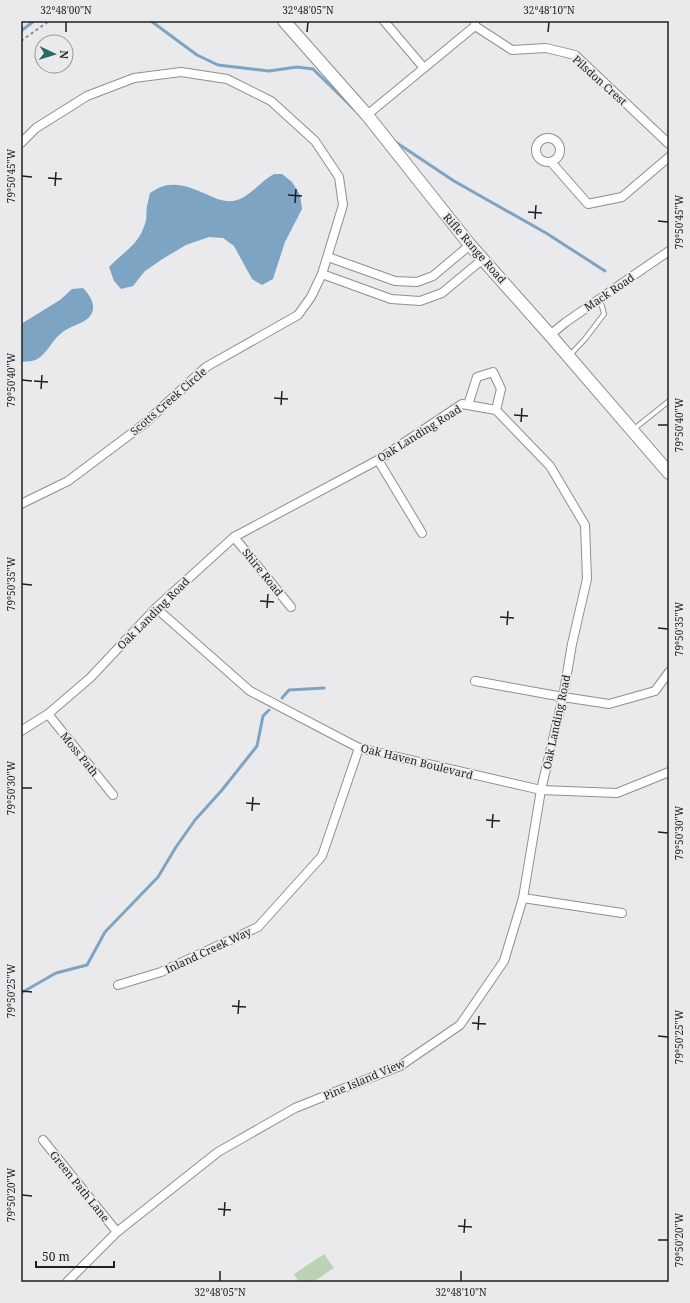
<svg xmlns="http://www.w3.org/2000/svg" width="690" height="1303" font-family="'Noto Serif',serif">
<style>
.green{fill:#bad3b4}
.water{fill:#7ea4c4}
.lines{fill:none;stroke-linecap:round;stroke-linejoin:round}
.stream{stroke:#7ea4c4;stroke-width:3}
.service-casing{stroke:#8f8f91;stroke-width:6}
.minor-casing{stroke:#8f8f91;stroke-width:10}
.secondary-casing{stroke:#8f8f91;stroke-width:14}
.path{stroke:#8a8a8b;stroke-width:2;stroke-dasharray:3 3;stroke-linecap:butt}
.service{stroke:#fff;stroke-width:4}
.minor{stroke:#fff;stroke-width:8}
.secondary{stroke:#fff;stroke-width:12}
.ticks{fill:none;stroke:#1f1f1f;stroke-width:1.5}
.labels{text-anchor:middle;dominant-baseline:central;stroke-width:3.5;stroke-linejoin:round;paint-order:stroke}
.street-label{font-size:11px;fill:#1f1f1f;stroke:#eaeaec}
.neatline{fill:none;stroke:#1f1f1f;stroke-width:1.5}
.ticks-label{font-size:10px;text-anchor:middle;fill:#1f1f1f}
</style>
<rect width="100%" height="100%" fill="#eaeaec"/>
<polygon class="green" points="324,1254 334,1268 313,1282 299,1282 294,1274"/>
<g class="water">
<path d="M274,174h8l10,8 8,13 2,14 -17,33 -12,37 -11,6 -10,-6 -18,-33 -11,-8 -14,-1 -23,8 -22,13 -19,13 -12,15 -12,3 -7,-8 -5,-14c14,-15 29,-21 36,-43 2,-5 1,-12 2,-18 1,-4 2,-9 3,-13 4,-2 7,-5 11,-6 14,-6 32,1 45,7 9,4 16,8 27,7 16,-2 27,-20 41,-27z"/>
<path d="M83,288c6,6 13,16 9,25 -5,10 -19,12 -28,18 -11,7 -15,20 -25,27 -6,4 -11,3 -18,4v-38l39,-24 12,-11z"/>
</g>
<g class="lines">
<g class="stream">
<polyline points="151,21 197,55 218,65 269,71 297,67 313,69 355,110"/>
<polyline points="21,31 34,21"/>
<polyline points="394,141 454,181 546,233 605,271"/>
<polyline points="282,698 289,690 324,688"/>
<polyline points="21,993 56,973 87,965 105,932 158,877 176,847 195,820 222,790 257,746 263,716 269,710"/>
</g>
<defs>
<g id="service">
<polyline points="569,356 585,339 604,314 600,299"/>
<polyline points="634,429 669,401"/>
</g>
<g id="minor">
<polyline points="384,21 424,68"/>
<polyline points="475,26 512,50 546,48 575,55 669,144"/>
<polyline points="367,115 475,26 475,21"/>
<circle cx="548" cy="150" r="12"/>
<polyline points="21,143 36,128 87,96 134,78 181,72 227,79 271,101 315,141 339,177 343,205 322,274 311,297 298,315 206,367 144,424 68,481 21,504"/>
<polyline points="551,162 588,204 622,197 669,157"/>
<polyline points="328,257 395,281 417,282 433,276 470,245"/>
<polyline points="322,274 391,299 420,301 442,293 483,259"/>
<polyline points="550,335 566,322 669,251"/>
<polyline points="468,405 477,377 493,372 501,389 496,410"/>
<polyline points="378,460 422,533"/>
<polyline points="234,537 291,607"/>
<polyline points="156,608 250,691 359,748 541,790 617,793 669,772"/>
<polyline points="475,681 563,697 609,704 655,691 669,672"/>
<polyline points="48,714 113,795"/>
<polyline points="21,731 48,714 90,678 156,608 234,537 378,460 462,404 496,410 550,466 585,525 587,579 572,644 563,697 541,790 523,898 504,961 460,1025 400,1066 295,1108 218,1152 117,1232 67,1282"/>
<polyline points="523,898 622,913"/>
<polyline points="118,985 161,972 258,927 322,856 359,748"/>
<polyline points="43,1140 117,1232"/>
</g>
<polyline id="secondary" points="284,21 367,115 470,245 550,335 669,473"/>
</defs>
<use href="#service" class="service-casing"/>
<use href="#minor" class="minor-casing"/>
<use href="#secondary" class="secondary-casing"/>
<polyline class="path" points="21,41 49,21"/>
<use href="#service" class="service"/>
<use href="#minor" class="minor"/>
<use href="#secondary" class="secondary"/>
</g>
<path class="ticks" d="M66,32v-10M307,32l1,-10M548,32l1,-10M22,176l10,1M48,178l14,1M55,186l1,-14M288,195l14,1M295,203l1,-14M528,212l14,1M535,219l1,-14M658,221l10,1M22,380l10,1M34,381l14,1M41,389l1,-14M274,398l14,1M281,405l1,-14M514,415l14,1M521,422l1,-14M658,425h10M22,584l10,1M260,601l14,1M267,608l1,-14M500,617l14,1M507,625l1,-14M658,628l10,1M22,788h10M246,803l14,1M252,811l1,-14M486,820l14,1M492,828l1,-14M658,832l10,1M22,991l10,1M232,1006l14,1M238,1014l1,-14M472,1023l14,1M478,1030l1,-14M658,1036l10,1M22,1195l10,1M218,1209l13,1M224,1216l1,-14M458,1226l14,1M464,1233l1,-14M658,1240h10M220,1281v-10M461,1281v-10"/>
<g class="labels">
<g class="street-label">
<text transform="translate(600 80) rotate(42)">Pilsdon Crest</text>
<text transform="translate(475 248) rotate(49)">Rifle Range Road</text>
<text transform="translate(609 292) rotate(-34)">Mack Road</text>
<text transform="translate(168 401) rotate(-41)">Scotts Creek Circle</text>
<text transform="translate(419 433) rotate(-32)">Oak Landing Road</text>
<text transform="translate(263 572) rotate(51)">Shire Road</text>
<text transform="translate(153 613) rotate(-45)">Oak Landing Road</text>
<text transform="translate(556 722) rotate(-78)">Oak Landing Road</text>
<text transform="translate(80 754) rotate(51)">Moss Path</text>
<text transform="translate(417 761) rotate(14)">Oak Haven Boulevard</text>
<text transform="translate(208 950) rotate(-25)">Inland Creek Way</text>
<text transform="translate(364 1079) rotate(-23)">Pine Island View</text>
<text transform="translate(80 1186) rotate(51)">Green Path Lane</text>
</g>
</g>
<rect width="690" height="1303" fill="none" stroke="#eaeaec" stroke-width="44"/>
<g transform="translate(54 54) rotate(94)"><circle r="19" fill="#eaeaec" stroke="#99999a"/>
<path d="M0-3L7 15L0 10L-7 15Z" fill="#226d6a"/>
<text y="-6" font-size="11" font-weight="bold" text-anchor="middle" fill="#1f1f1f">N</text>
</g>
<path d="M36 1261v6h78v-6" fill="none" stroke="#1f1f1f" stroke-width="2"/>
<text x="42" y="1261" font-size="12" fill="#1f1f1f" stroke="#eaeaec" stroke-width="3" paint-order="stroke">50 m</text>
<rect x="22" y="22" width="646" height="1259" class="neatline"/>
<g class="ticks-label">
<text x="66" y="14">32°48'00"N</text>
<text x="308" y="14">32°48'05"N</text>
<text x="549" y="14">32°48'10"N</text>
<text transform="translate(11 176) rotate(-90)" y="4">79°50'45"W</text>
<text transform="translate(679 222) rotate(-90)" y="4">79°50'45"W</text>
<text transform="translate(11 380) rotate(-90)" y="4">79°50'40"W</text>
<text transform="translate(679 425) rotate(-90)" y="4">79°50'40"W</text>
<text transform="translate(11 584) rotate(-90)" y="4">79°50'35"W</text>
<text transform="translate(679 629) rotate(-90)" y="4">79°50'35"W</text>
<text transform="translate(11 788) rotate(-90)" y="4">79°50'30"W</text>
<text transform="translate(679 833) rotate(-90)" y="4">79°50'30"W</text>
<text transform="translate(11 991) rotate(-90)" y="4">79°50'25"W</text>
<text transform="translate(679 1037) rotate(-90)" y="4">79°50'25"W</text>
<text transform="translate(11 1195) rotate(-90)" y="4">79°50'20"W</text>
<text transform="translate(679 1240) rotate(-90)" y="4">79°50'20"W</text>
<text x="220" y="1296">32°48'05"N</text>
<text x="461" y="1296">32°48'10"N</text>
</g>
</svg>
